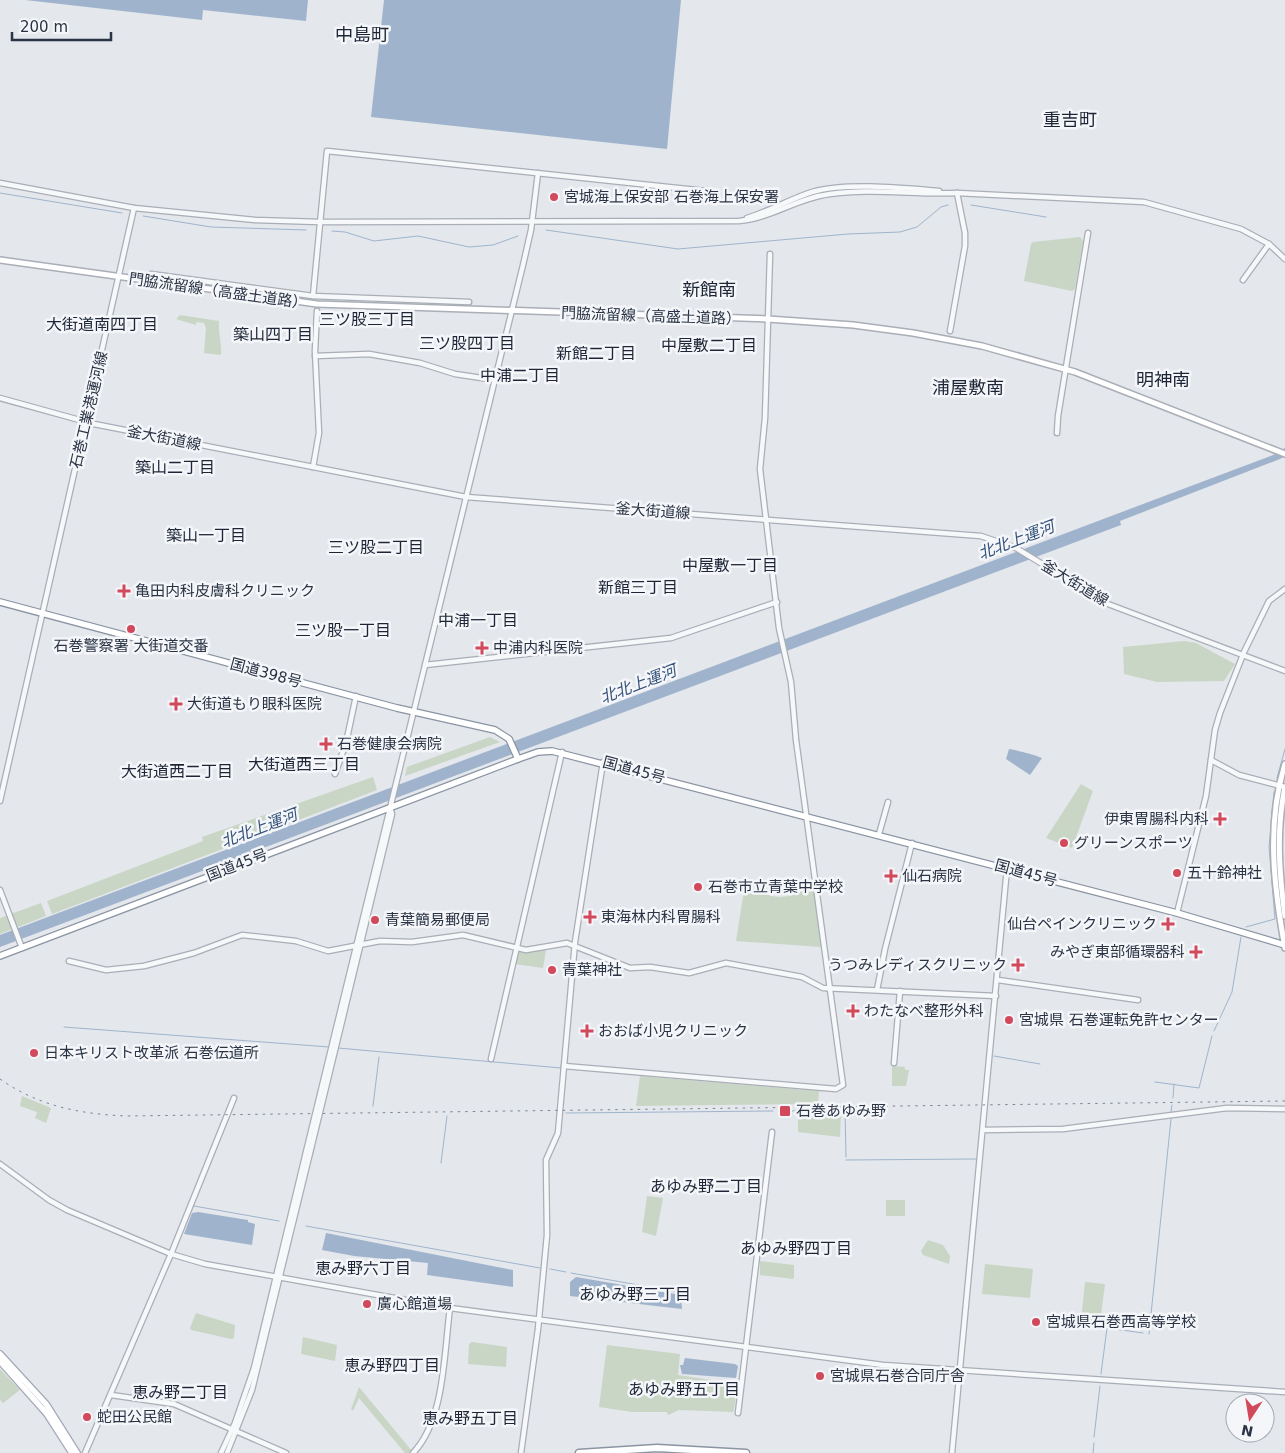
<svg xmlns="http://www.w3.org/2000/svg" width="1285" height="1453" font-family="'DejaVu Sans','Noto Sans JP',sans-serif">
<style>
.green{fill:#c9d6c5}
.water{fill:#9fb4cc}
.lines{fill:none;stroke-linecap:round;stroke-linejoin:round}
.stream{stroke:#9fb4cc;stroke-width:1}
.tertiary-casing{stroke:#a9aeb7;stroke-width:7}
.secondary-casing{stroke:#a9aeb7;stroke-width:8}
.primary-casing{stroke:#a3abb8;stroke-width:8}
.trunk-casing{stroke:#8b94a3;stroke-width:8}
.motorway-casing{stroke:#8b94a3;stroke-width:9}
.tertiary{stroke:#f7f8fa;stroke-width:4.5}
.secondary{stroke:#fff;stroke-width:5}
.primary{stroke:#fff;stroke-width:5.5}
.trunk{stroke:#fff;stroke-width:5.5}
.motorway{stroke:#fff;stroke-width:6}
.rail{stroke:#7d8696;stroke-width:1;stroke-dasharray:2.5 5;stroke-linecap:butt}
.tertiary-bridge-casing{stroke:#a9aeb7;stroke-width:7;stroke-linecap:butt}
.tertiary-bridge{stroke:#f7f8fa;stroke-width:4.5}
.poi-dot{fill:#d1495b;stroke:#f4f6f9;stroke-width:2}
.labels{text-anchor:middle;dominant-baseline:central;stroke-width:5;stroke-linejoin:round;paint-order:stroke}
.poi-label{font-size:15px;fill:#2b3445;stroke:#f4f6f9;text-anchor:start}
.street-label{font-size:15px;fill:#2b3445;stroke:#f4f6f9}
.neighbourhood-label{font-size:16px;fill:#1d2536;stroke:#f4f6f9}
.water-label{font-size:16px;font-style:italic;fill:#34527a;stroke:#f4f6f9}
.quarter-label{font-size:18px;fill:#1d2536;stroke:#f4f6f9}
</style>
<rect width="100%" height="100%" fill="#e4e7ec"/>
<g class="green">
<polygon points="1080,237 1083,241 1075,289 1072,291 1024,281 1031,244 1033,242"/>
<path d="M180,315l39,6c-1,12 3,22 2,34l-17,-2 2,-25 -2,-5 -8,-1v3l-20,-6z"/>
<polygon points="1184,641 1196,643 1235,664 1224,681 1157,682 1124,674 1123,647"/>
<polygon points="490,737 500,742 405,776 407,767"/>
<polygon points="373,777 377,790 52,914 47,901 203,841 202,837"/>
<polygon points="1081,784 1093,791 1072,848 1046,838"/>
<path d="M745,884c29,16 38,18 68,1l8,62 -85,-6z"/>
<polygon points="41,903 46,916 0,934 0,918"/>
<polygon points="546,950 543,968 515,964 518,952"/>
<polygon points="892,1066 905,1067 905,1070 909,1070 906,1086 892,1086"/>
<polygon points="640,1076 819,1091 818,1104 636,1106"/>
<polygon points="22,1096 51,1108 46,1123 35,1118 37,1112 20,1106"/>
<polygon points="841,1113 840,1137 798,1132 798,1114"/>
<polygon points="647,1196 663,1198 656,1236 642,1232"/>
<rect x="886" y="1200" width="19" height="16"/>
<polygon points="928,1240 943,1245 950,1256 949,1264 923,1255 921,1251"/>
<polygon points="760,1261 794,1265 794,1277 793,1279 760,1275"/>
<polygon points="985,1264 1033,1269 1030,1298 982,1294"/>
<polygon points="1085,1282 1105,1284 1100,1323 1081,1321"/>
<polygon points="196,1313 235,1325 234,1338 231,1339 191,1330 190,1328"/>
<polygon points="303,1337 337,1345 335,1361 301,1354"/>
<polygon points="472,1342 507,1347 506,1367 468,1364 469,1344"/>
<polygon points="607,1345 680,1354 678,1375 738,1384 734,1409 733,1412 679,1410 668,1415 667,1412 632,1412 599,1407"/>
<polygon points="0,1369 20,1390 3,1403 0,1400"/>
<polygon points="359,1387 412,1451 410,1453 405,1453 359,1398 353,1411 351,1409"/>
</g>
<g class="water">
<polygon points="25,0 308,0 306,21 203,10 202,20"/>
<polygon points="384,0 681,0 667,149 371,117"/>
<polygon points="1285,448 1285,456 1280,459 1120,521 1121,525 0,947 0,935 1273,455"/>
<path d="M1009,749c11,2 23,5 33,9l-12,17 -24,-16z"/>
<polygon points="198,1212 248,1220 248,1222 255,1224 252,1245 184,1234 192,1213"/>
<polygon points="326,1233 513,1270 513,1287 427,1275 428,1263 354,1256 322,1250"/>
<polygon points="576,1277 681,1295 682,1309 570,1296 570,1282"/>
<polygon points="685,1358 735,1364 738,1366 736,1378 682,1374 680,1365 683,1365"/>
</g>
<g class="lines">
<g class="stream">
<polyline points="0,193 122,213"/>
<polyline points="971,205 1046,217"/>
<polyline points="143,216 211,227 306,230"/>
<polyline points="546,230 678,249 848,234 900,232 917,227 941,207 948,205"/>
<polyline points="332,231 345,232 374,241 418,236 469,247 493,245 518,236"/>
<polyline points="1277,778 1285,749"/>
<polyline points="1246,927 1275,919 1269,847 1274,792"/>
<polyline points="64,1027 329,1047"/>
<polyline points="1214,1031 1232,992 1241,937"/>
<polyline points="338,1048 561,1068"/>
<polyline points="994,1056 1040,1064"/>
<polyline points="1155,1082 1199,1088 1212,1036"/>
<polyline points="1173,1098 1174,1084"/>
<polyline points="373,1106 379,1057"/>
<polyline points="845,1109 846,1157"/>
<polyline points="791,1111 843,1109"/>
<polyline points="1171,1112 1172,1105"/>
<polyline points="566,1113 773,1111"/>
<polyline points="846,1160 978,1159"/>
<polyline points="441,1163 447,1116"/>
<polyline points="194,1206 279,1221"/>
<polyline points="306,1226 540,1268"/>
<polyline points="550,1269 566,1272"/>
<polyline points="571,1273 683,1293"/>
<polyline points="1149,1334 1171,1119"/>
<polyline points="1101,1374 1107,1328 1143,1333"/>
<polyline points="1094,1437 1100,1386"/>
<polyline points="1093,1453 1094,1443"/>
</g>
<defs>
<g id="tertiary">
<path d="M0,183l134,25 121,12 65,2 419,-1c33,-3 58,-23 91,-27 42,-6 86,1 127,-1"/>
<polyline points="957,193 1144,202 1241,229 1269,244 1285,259"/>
<path d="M747,218c23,-7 43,-19 65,-26 33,-10 92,-4 127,-1"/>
<polyline points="151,274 313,296 469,302"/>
<polyline points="1243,280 1269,244"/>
<polyline points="313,296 327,151 706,191"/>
<polyline points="950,331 965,246 965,233 957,193"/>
<polyline points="315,356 369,354 420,363 455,374 495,380"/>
<polyline points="0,398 94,424 466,497 981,536 1016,548 1108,604 1285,671"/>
<polyline points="1057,433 1058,416 1088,233"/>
<polyline points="313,467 319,433 315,351 317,311"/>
<polyline points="425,665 671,638 777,602"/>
<polyline points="1211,760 1239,775 1285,787"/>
<polyline points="335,774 346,743 356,696"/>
<polyline points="0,801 134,208"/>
<polyline points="879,834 888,802"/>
<polyline points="0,890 22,948"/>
<polyline points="1177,913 1206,796 1215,730 1220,713 1244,652 1269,601 1285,589"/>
<polyline points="69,961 106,970 144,966 194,953 242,935 296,941 328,951 380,941 412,942 463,935 526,950 567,943 630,968 650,967 689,973 726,963 802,977 823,988 996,996"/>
<polyline points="998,980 1138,1000"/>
<polyline points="877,990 885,949 912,843"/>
<polyline points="333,1041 523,265 531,230 538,173"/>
<polyline points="337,1042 392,814 390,807"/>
<polyline points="491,1059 562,752"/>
<polyline points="894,1063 900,991"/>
<polyline points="564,1066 836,1089 843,1085 796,740 791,682 779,628 760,469 765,418 770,254"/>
<polyline points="983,1130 1063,1129 1227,1108 1285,1109"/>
<polyline points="0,1164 49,1200 67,1210 171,1254 205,1264 450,1308 883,1365 1285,1392"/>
<polyline points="111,1395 174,1404 286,1453"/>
<polyline points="738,1413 772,1132"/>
<polyline points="85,1453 171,1254 234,1098"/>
<polyline points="221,1453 235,1423 254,1368 306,1152"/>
<polyline points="227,1453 252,1390 310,1153"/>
<path d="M413,1453c32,-33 31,-101 37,-145"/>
<polyline points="521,1453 538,1329 547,1235 546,1160 558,1133 575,942 603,762"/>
<polyline points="952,1453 1007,868"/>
</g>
<g id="secondary">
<polyline points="0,260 317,304 768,319 853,325 913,333 982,346 1075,372 1285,454"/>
<path d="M1285,764c-19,60 -11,124 0,184"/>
<path d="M1285,787c-9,44 -6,85 0,129"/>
</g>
<g id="primary">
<polyline points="0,1354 46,1404 77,1453"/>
<polyline points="0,1361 47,1414 72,1453"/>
</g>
<g id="trunk">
<polyline points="0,602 397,708 495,730 509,739 518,759"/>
<polyline points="0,956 518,759 538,752 552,751 1177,913 1285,945"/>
</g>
<polyline id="motorway" points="579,1453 657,1448 746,1453"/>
</defs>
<use href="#tertiary" class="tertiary-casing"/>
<use href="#secondary" class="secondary-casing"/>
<use href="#primary" class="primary-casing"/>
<use href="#trunk" class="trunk-casing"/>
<use href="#motorway" class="motorway-casing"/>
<use href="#tertiary" class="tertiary"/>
<use href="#secondary" class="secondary"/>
<use href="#primary" class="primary"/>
<use href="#trunk" class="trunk"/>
<use href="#motorway" class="motorway"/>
<path class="rail" d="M0,1079c38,27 80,35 126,37l1159,-15"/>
<defs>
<g id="tertiary-bridge">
<polyline points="306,1152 333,1041"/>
<polyline points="310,1153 337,1042"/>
</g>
</defs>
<use href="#tertiary-bridge" class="tertiary-bridge-casing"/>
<use href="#tertiary-bridge" class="tertiary-bridge"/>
</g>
<g class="poi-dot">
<circle cx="554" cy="197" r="5"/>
<path d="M121.5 583.5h5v5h5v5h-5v5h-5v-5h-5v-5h5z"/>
<circle cx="131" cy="629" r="5"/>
<path d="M479.5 640.5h5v5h5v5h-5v5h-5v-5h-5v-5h5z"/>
<path d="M173.5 696.5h5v5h5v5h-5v5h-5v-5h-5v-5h5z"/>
<path d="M323.5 736.5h5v5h5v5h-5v5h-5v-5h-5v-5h5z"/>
<path d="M1217.5 811.5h5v5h5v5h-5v5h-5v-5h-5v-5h5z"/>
<circle cx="1064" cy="843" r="5"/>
<circle cx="1177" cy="873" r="5"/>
<path d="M888.5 868.5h5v5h5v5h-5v5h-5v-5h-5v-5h5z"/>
<circle cx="698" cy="887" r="5"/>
<path d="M587.5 909.5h5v5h5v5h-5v5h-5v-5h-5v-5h5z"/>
<circle cx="375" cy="920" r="5"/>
<path d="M1165.5 916.5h5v5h5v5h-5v5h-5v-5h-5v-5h5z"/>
<path d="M1193.5 944.5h5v5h5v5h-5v5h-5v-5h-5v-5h5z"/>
<path d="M1015.5 957.5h5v5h5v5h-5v5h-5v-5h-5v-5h5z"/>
<circle cx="552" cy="970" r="5"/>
<path d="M850.5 1003.5h5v5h5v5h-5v5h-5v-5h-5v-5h5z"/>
<circle cx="1009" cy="1020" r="5"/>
<path d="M584.5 1023.5h5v5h5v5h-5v5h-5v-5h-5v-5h5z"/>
<circle cx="34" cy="1053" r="5"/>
<rect x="779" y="1105" width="12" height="12" rx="2.5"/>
<circle cx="367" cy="1304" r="5"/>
<circle cx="1036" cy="1322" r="5"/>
<circle cx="820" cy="1376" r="5"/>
<circle cx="87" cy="1417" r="5"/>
</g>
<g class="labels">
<g class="poi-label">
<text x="564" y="197">宮城海上保安部 石巻海上保安署</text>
<text x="135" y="591">亀田内科皮膚科クリニック</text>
<text x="131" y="646" text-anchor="middle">石巻警察署 大街道交番</text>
<text x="493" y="648">中浦内科医院</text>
<text x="187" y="704">大街道もり眼科医院</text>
<text x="337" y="744">石巻健康会病院</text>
<text x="1209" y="819" text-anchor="end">伊東胃腸科内科</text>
<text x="1074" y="843">グリーンスポーツ</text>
<text x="1187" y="873">五十鈴神社</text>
<text x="902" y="876">仙石病院</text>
<text x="708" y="887">石巻市立青葉中学校</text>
<text x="601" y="917">東海林内科胃腸科</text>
<text x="385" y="920">青葉簡易郵便局</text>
<text x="1157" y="924" text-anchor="end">仙台ペインクリニック</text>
<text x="1185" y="952" text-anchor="end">みやぎ東部循環器科</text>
<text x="1007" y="965" text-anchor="end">うつみレディスクリニック</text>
<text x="562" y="970">青葉神社</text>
<text x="864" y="1011">わたなべ整形外科</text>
<text x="1019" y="1020">宮城県 石巻運転免許センター</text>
<text x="598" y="1031">おおば小児クリニック</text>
<text x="44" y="1053">日本キリスト改革派 石巻伝道所</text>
<text x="796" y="1111">石巻あゆみ野</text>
<text x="377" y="1304">廣心館道場</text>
<text x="1046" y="1322">宮城県石巻西高等学校</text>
<text x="830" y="1376">宮城県石巻合同庁舎</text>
<text x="97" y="1417">蛇田公民館</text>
</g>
<g class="street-label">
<text transform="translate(218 291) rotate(8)">門脇流留線（高盛土道路）</text>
<text transform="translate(651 316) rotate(2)">門脇流留線（高盛土道路）</text>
<text transform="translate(89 410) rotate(-77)">石巻工業港運河線</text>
<text transform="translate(164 438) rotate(11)">釜大街道線</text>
<text transform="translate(653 511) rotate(4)">釜大街道線</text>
<text transform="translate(1075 583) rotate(31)">釜大街道線</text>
<text transform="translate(266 673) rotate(15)">国道398号</text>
<text transform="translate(634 770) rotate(15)">国道45号</text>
<text transform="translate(237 865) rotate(-21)">国道45号</text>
<text transform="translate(1026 873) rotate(15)">国道45号</text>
</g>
<g class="neighbourhood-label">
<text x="367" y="319">三ツ股三丁目</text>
<text x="102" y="324">大街道南四丁目</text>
<text x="273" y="334">築山四丁目</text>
<text x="467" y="343">三ツ股四丁目</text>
<text x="709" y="345">中屋敷二丁目</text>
<text x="596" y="353">新館二丁目</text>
<text x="520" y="375">中浦二丁目</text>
<text x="175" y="467">築山二丁目</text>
<text x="206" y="535">築山一丁目</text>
<text x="376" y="547">三ツ股二丁目</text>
<text x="730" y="565">中屋敷一丁目</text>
<text x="638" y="587">新館三丁目</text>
<text x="478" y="620">中浦一丁目</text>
<text x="343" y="630">三ツ股一丁目</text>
<text x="304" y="764">大街道西三丁目</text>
<text x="177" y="771">大街道西二丁目</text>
<text x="706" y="1186">あゆみ野二丁目</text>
<text x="796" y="1248">あゆみ野四丁目</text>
<text x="363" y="1268">恵み野六丁目</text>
<text x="635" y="1294">あゆみ野三丁目</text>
<text x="392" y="1365">恵み野四丁目</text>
<text x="684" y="1389">あゆみ野五丁目</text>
<text x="180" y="1392">恵み野二丁目</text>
<text x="470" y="1418">恵み野五丁目</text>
</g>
<g class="water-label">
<text transform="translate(1016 540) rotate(-21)">北北上運河</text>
<text transform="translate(638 684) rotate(-21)">北北上運河</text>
<text transform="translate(259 828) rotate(-21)">北北上運河</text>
</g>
<g class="quarter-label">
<text x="362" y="34">中島町</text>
<text x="1070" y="119">重吉町</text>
<text x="709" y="289">新館南</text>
<text x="1163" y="379">明神南</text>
<text x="968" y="387">浦屋敷南</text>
</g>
</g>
<g transform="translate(1250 1418) rotate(192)"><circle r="24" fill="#f4f6f9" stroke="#a4a8b1"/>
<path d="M0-4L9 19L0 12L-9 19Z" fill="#d1495b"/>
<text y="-8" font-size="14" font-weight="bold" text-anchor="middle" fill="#2b3445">N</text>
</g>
<path d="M12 32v8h99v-8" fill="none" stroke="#2b3445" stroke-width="2.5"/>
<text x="20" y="32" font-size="15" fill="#2b3445" stroke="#f4f6f9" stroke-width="4" paint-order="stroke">200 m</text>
</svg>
